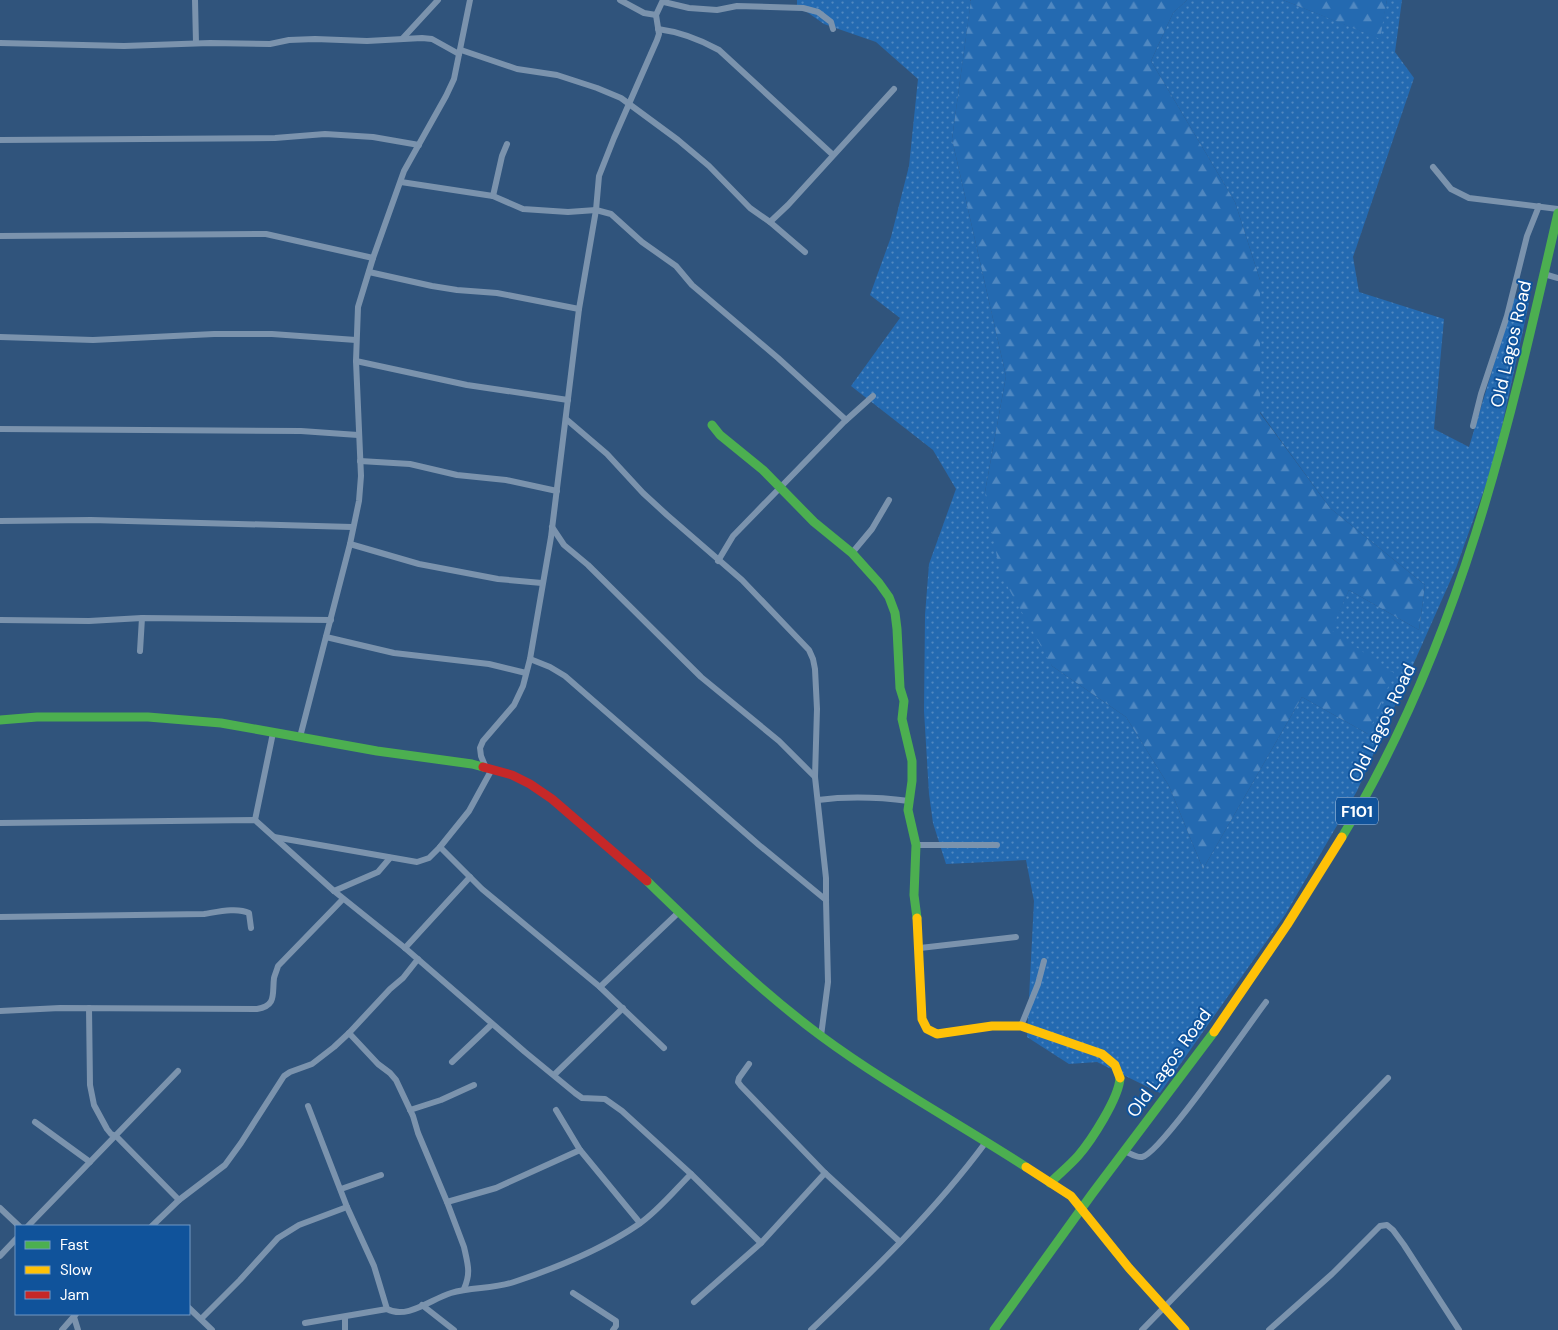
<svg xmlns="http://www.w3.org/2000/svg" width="1558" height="1330" font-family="'DM Sans',sans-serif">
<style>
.grass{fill:url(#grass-dots)}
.forest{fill:url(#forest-firs)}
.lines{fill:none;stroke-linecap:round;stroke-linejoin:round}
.street{stroke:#7b93ad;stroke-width:6}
.fast{stroke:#4caf50;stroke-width:9}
.slow{stroke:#ffc107;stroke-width:9}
.jam{stroke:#c62828;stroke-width:9}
.labels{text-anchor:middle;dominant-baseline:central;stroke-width:4;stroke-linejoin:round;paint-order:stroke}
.shield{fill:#10539b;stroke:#b7cbe1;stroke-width:1}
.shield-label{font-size:16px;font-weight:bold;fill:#fff}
.street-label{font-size:18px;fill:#fff;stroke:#10539b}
</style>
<defs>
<pattern id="grass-dots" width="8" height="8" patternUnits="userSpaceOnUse" patternTransform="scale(1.25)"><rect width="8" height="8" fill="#246ab1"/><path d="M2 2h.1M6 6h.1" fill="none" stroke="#5088c1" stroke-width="1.8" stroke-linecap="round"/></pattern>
<pattern id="forest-firs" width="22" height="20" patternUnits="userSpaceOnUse" patternTransform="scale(1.25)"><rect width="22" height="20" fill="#246ab1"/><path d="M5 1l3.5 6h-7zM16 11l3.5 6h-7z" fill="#5088c1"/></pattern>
</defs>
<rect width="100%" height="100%" fill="#30547c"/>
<polygon class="grass" points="797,0 970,0 971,1 952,139 1006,376 985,492 1052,666 1126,717 1169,786 1203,869 1302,697 1368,734 1330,630 1349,590 1419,630 1425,585 1330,508 1260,412 1260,280 1235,202 1151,61 1173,13 1187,0 1283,0 1379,38 1387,0 1402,0 1395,52 1414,78 1353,257 1359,292 1444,319 1434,429 1469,447 1514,298 1529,303 1494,462 1456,568 1357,791 1285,915 1160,1093 1097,1062 1069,1064 1027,1037 1034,901 1026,860 946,864 933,823 929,794 924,711 925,615 929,564 956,489 933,450 851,386 900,318 870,295 891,237 909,166 918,79 876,42 824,24 797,5"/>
<g class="forest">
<polygon points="971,0 1187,0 1173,13 1151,61 1235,202 1260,280 1260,413 1330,508 1425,585 1419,630 1349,590 1331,630 1394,673 1368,734 1302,697 1203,869 1169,786 1126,717 1052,666 1000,573 985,492 1006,376 952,139"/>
<polygon points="1283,0 1387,0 1380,39"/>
</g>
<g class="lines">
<g class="street">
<polyline points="195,0 196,43"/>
<polyline points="620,0 644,13 656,15"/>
<polyline points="664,2 689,8 717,10 737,6 803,8 818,12 831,22 833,29"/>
<path d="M658,29c23,3 41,10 61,21l114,105"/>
<polyline points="403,38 438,0"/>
<polyline points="0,43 124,46 210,43 270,44 289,40 315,39 367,41 422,38 432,39 459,54"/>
<polyline points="461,50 517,69 557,75 597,88 621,98 678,140 709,166 750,208 770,222 805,252"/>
<polyline points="0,140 275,138 325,134 373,137 419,145"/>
<polyline points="1433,167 1451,189 1469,198 1558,209"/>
<polyline points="401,182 493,196 523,209 568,212 596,210 611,214 642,242 676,266 692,285 778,358 846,420"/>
<polyline points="493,196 502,156 507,144"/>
<polyline points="770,222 788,205 894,89"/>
<polyline points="0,236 266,234 373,258"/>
<polyline points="369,272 432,286 457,290 497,293 579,309"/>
<polyline points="1544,274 1558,278"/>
<polyline points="0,337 93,340 214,334 272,334 356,340"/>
<polyline points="356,361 467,385 568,400"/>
<polyline points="566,419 607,454 643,493 667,515 742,580 786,626 809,650 813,659 815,669 817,709 815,777 826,878 826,900 828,982 821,1036"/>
<polyline points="1473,426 1481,394 1507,316 1527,236 1539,206"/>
<polyline points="0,429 301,431 358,435"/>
<polyline points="360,461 410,464 457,475 506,480 557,491"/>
<polyline points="0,521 91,520 352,527"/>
<polyline points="552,527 564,545 588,565 701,677 779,741 815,777"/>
<polyline points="350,544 419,564 498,579 542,583"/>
<polyline points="852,553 872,529 889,500"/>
<polyline points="718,561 733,536 844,422 873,396"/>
<polyline points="0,620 89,621 142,618"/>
<polyline points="326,637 394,653 489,664 526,673"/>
<polyline points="140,651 142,618 331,620"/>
<polyline points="530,659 550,667 565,676 759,845 826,900"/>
<polyline points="300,737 350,544 359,501 361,476 356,361 358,307 373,258 404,171 446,96 454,79 470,0"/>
<polyline points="486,768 481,756 480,748 483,741 514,705 523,686 530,659 551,537 579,309 596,210 599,176 614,138 657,40 659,34 656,15 663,0"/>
<polyline points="492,769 469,811 440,847 482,889 600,987 664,1048"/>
<path d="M818,800c31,-4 60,-3 91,1"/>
<polyline points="255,820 273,733"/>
<polyline points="0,823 255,820 334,891 405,948 525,1052 575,1093 582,1098 605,1099 622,1111 691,1174 761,1243"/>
<polyline points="274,837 417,862 429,858 440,847"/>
<polyline points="916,845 997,845"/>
<polyline points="334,891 378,872 390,858"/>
<path d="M0,917l204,-3c13,-2 33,-7 45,-1l2,15"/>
<polyline points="405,948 470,877"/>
<polyline points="920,948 1016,937"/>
<polyline points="600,987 679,912"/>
<polyline points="89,1008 90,1085 94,1105 107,1129 111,1134 116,1136 179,1200"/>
<path d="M0,1011l60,-3 197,1c20,-3 15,-15 17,-31 1,-4 3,-8 4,-12l65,-67"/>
<polyline points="1021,1026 1038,984 1044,961"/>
<path d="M349,1033l29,31 12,9 6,7 17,36 5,17 29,69 17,45c4,18 7,26 0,42"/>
<polyline points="452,1062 492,1024"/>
<polyline points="749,1064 739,1078 738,1082 741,1086 825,1173 900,1242"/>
<polyline points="554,1075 623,1008"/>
<path d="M308,1106l39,101 27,59 13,43c20,11 44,-10 64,-16 21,-6 43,-4 63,-11 42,-14 89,-33 125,-58 19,-13 36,-34 52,-50"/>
<polyline points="410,1110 441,1100 474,1085"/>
<polyline points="556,1110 580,1150 640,1223"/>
<polyline points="35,1122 90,1162"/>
<path d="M1124,1151c6,2 12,7 18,6 18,-3 107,-133 124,-155"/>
<polyline points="341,1189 381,1175"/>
<polyline points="447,1202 496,1188 580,1150"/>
<polyline points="0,1208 19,1226"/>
<polyline points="28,1226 178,1071"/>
<polyline points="152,1226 179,1200 225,1165 241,1143 284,1076 290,1072 312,1064 334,1047 349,1033 390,989 403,978 418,959"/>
<polyline points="0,1256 16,1239"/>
<polyline points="573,1293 616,1321 616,1326 613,1330"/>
<polyline points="694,1302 761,1243 825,1173"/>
<polyline points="422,1305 454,1330"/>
<polyline points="189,1308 212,1330"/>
<polyline points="74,1317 78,1330"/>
<polyline points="201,1319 240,1280 278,1238 299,1225 347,1207"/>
<polyline points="305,1323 387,1309"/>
<polyline points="62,1330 76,1314"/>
<polyline points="345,1330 345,1317"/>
<path d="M811,1330c62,-59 124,-119 175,-188"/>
<polyline points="1142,1330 1388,1078"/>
<polyline points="1269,1330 1332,1274 1380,1226 1387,1225 1393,1230 1404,1245 1459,1330"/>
</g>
<g class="fast">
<polyline points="712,425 720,435 763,470 814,522 852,553 879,583 889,597 895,613 897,629 900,688 904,701 902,719 912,761 912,781 908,810 916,845 914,895 917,918"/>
<polyline points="0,720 37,717 148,717 221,723 377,751 472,764 483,767"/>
<path d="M1342,837c118,-195 166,-405 216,-624"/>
<path d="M647,881c56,54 111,108 174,155 65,48 137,87 205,131"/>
<path d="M1050,1183c9,-9 19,-17 28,-27 13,-15 41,-58 42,-78"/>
<polyline points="994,1330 1092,1194 1214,1032"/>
</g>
<g class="slow">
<polyline points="917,918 922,1019 927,1029 937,1034 992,1026 1021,1026 1102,1054 1115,1065 1120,1078"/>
<polyline points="1214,1032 1287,925 1342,837"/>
<polyline points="1026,1167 1071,1196 1129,1268 1185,1330"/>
</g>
<polyline class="jam" points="483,767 512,775 530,784 552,799 647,881"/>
</g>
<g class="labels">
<rect class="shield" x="1336" y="797.5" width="42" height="27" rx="4"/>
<g class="shield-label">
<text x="1357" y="811">F101</text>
</g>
<g class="street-label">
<text transform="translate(1511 344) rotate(-77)">Old Lagos Road</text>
<text transform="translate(1382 723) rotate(-64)">Old Lagos Road</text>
<text transform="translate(1169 1063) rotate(-54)">Old Lagos Road</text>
</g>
</g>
<rect x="15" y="1225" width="175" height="90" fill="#10539b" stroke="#7098c3"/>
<rect x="25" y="1241" width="25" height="8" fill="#4caf50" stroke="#7098c3"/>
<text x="60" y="1250" font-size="15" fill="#ffffff">Fast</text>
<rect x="25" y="1266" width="25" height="8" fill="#ffc107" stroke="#7098c3"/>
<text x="60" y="1275" font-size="15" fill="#ffffff">Slow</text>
<rect x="25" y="1291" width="25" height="8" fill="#c62828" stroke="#7098c3"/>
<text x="60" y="1300" font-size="15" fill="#ffffff">Jam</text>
</svg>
